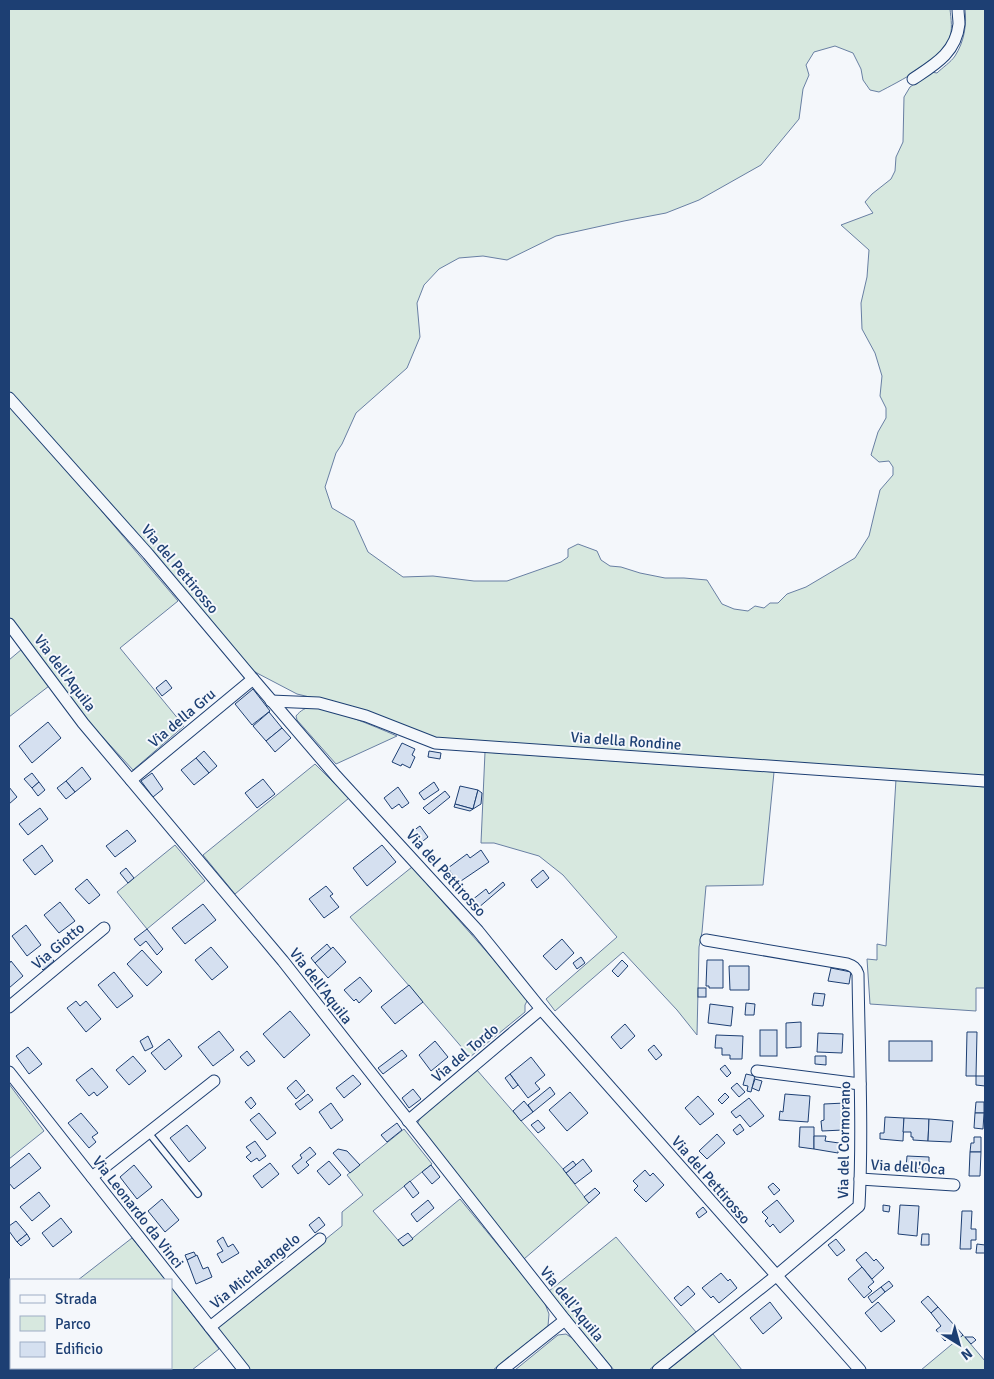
<svg xmlns="http://www.w3.org/2000/svg" width="994" height="1379" font-family="Signika,sans-serif">
<style>
.green{fill:#d7e8df;stroke:#687fa3}
.building{fill:#d5e0f0;stroke:#1d3f73}
.lines{fill:none;stroke-linecap:round;stroke-linejoin:round}
.lane-casing{stroke:#1d3f73;stroke-width:8}
.street-casing{stroke:#1d3f73;stroke-width:13}
.lane{stroke:#f4f7fb;stroke-width:5.5}
.street{stroke:#f4f7fb;stroke-width:11}
.labels{text-anchor:middle;dominant-baseline:central;stroke-width:4;stroke-linejoin:round;paint-order:stroke}
.street-label{font-size:15px;fill:#1d3f73;stroke:#f4f7fb}
</style>
<rect width="100%" height="100%" fill="#f4f7fb"/>
<g class="green">
<path d="M9,9h941c1,10 3,21 -1,31 -7,20 -51,42 -70,52l-9,-2 -7,-10 -2,-11 -8,-16 -18,-7 -21,6 -8,13 3,10 -6,14 -4,30 -38,46 -62,35 -33,13 -42,8 -68,15 -49,24 -24,-4 -24,2 -20,11 -15,16 -7,18 3,34 -13,31 -51,45 -14,31 -6,9 -11,34 7,21 22,13 14,31 35,25 30,-1 41,5h33l54,-19 7,-5v-8l10,-5 19,7 4,9 9,6 11,1 19,6 25,5h19l23,2 15,24 12,5 14,2 7,-5 9,2 6,-5h8l9,-9 19,-7 49,-29 14,-22 11,-46 13,-15v-8l-4,-6 -10,1 -8,-7 7,-23 8,-14v-10l-6,-12 2,-20 -7,-23 -13,-24 -1,-26 6,-26 2,-27 -28,-25 32,-12 -8,-11 7,-8 19,-15 4,-8 1,-14 7,-15 1,-45 6,-10 21,-15 6,1c5,-5 14,-11 18,-17 9,-14 12,-31 10,-47h20v769l-548,-39 -119,-40 -21,-5 -42,-22 -246,-279z"/>
<polygon points="9,404 87,492 105,515 178,601 120,648 184,726 133,770 86,719 9,617"/>
<polygon points="22,649 49,686 9,717 9,660"/>
<path d="M313,706c30,7 56,18 84,30l-61,28 -39,-44 -1,-4c5,-6 9,-8 17,-10z"/>
<polygon points="485,752 774,772 763,885 706,886 702,932 699,947 697,1035 677,1010 623,952 555,1011 546,999 617,937 563,875 539,856 494,843 481,843"/>
<polygon points="315,764 349,798 235,894 203,855"/>
<polygon points="896,779 985,787 985,988 976,988 976,1011 870,1004 867,959 877,960 877,944 886,946"/>
<polygon points="175,845 205,881 147,929 117,892"/>
<polygon points="412,867 508,976 527,1001 525,1005 525,1012 470,1057 350,917"/>
<polygon points="477,1070 563,1169 589,1203 524,1259 417,1124 421,1117"/>
<polygon points="9,1084 44,1131 9,1159"/>
<polygon points="404,1129 432,1164 373,1211 403,1246 460,1199 544,1301 549,1314 548,1326 493,1370 250,1370 216,1328 342,1226 342,1212 363,1195 347,1175"/>
<polygon points="616,1237 696,1332 649,1370 614,1370 549,1291"/>
<polygon points="132,1238 166,1280 78,1280"/>
<polygon points="171,1287 219,1349 192,1370 119,1370 117,1368 171,1368"/>
<polygon points="566,1334 572,1338 599,1370 515,1370 558,1335"/>
<polygon points="713,1334 742,1370 668,1370"/>
<polygon points="963,1335 985,1361 985,1370 921,1370"/>
</g>
<g class="building">
<polygon points="166,680 172,688 162,696 156,688"/>
<polygon points="253,689 270,711 252,725 235,704"/>
<polygon points="269,712 282,728 266,741 253,726"/>
<polygon points="48,722 61,738 32,763 19,746"/>
<polygon points="282,728 291,738 275,752 266,741"/>
<polygon points="402,743 415,749 412,755 415,757 410,768 402,764 401,766 392,762"/>
<polygon points="204,751 217,766 209,773 196,758"/>
<polygon points="429,751 441,753 440,759 428,757"/>
<polygon points="196,758 209,773 194,785 181,770"/>
<polygon points="82,767 91,779 75,792 66,781"/>
<polygon points="32,773 39,782 32,788 24,779"/>
<polygon points="152,773 163,789 153,797 141,781"/>
<polygon points="263,779 275,794 257,808 245,793"/>
<polygon points="66,781 75,792 66,799 57,788"/>
<polygon points="39,782 45,790 38,796 32,788"/>
<polygon points="434,782 439,790 424,800 419,793"/>
<polygon points="460,786 478,790 473,809 455,804"/>
<polygon points="9,787 17,797 9,804"/>
<polygon points="398,787 409,803 402,808 399,804 392,809 384,798"/>
<polygon points="478,790 482,793 481,804 473,809"/>
<polygon points="445,791 450,797 429,814 423,808"/>
<polygon points="455,804 473,809 470,811 454,807"/>
<polygon points="40,808 48,819 28,835 19,824"/>
<polygon points="420,826 428,837 418,845 410,833"/>
<polygon points="127,830 136,841 115,857 106,846"/>
<polygon points="42,845 53,861 35,875 23,860"/>
<polygon points="382,845 396,862 367,886 353,868"/>
<polygon points="481,850 489,862 458,883 448,868 467,854 470,858"/>
<polygon points="126,868 134,878 128,883 120,873"/>
<polygon points="543,870 549,878 537,888 531,880"/>
<polygon points="87,879 100,895 89,904 75,889"/>
<polygon points="503,882 505,885 478,908 472,900 486,889 489,894"/>
<polygon points="326,886 333,894 330,896 339,907 324,918 309,899"/>
<polygon points="60,902 75,921 59,933 44,915"/>
<polygon points="203,904 216,920 185,944 172,928"/>
<polygon points="26,925 41,945 27,956 12,936"/>
<polygon points="147,929 163,949 157,955 146,941 140,946 134,939"/>
<polygon points="562,939 574,953 556,970 543,956"/>
<polygon points="327,944 331,949 315,963 311,958"/>
<polygon points="211,947 228,967 212,980 195,960"/>
<polygon points="333,947 346,962 328,978 315,963"/>
<polygon points="142,950 162,972 147,986 127,964"/>
<polygon points="49,955 54,961 43,970 38,965"/>
<polygon points="581,957 585,963 577,969 573,963"/>
<polygon points="622,960 628,966 618,977 612,971"/>
<polygon points="707,960 723,960 723,988 709,988 709,986 706,986"/>
<polygon points="11,961 23,976 9,988 9,964"/>
<polygon points="729,966 749,966 749,990 730,990"/>
<polygon points="831,968 851,972 849,984 828,981"/>
<polygon points="114,972 133,996 117,1008 98,985"/>
<polygon points="360,977 372,991 359,1003 356,999 354,1001 344,990"/>
<polygon points="409,985 423,1002 395,1024 381,1007"/>
<rect x="698" y="988" width="8" height="9"/>
<polygon points="814,993 825,994 823,1006 812,1005"/>
<polygon points="76,1001 80,1006 86,1001 101,1019 86,1032 67,1008"/>
<polygon points="746,1003 755,1004 754,1015 745,1015"/>
<polygon points="710,1004 733,1007 731,1026 708,1023"/>
<polygon points="290,1011 310,1035 284,1058 263,1034"/>
<polygon points="801,1022 801,1047 786,1048 786,1023"/>
<polygon points="625,1024 635,1036 621,1049 611,1037"/>
<rect x="760" y="1030" width="17" height="26"/>
<polygon points="219,1031 234,1050 213,1066 198,1047"/>
<polygon points="967,1032 977,1032 976,1076 966,1076"/>
<polygon points="818,1033 843,1034 842,1053 817,1052"/>
<polygon points="716,1035 743,1036 742,1059 730,1059 730,1055 722,1055 722,1048 715,1048"/>
<polygon points="148,1036 153,1047 145,1051 140,1041"/>
<polygon points="169,1039 182,1056 165,1070 151,1053"/>
<polygon points="435,1041 448,1057 431,1071 419,1055"/>
<rect x="889" y="1041" width="43" height="20"/>
<polygon points="654,1045 662,1055 656,1060 648,1050"/>
<polygon points="28,1047 42,1064 29,1074 16,1056"/>
<polygon points="402,1050 407,1056 383,1074 378,1068"/>
<polygon points="247,1051 255,1061 248,1066 240,1057"/>
<polygon points="133,1056 146,1071 129,1085 116,1070"/>
<polygon points="815,1056 826,1056 826,1065 815,1064"/>
<polygon points="531,1057 545,1075 535,1083 540,1089 528,1098 510,1074"/>
<polygon points="725,1065 731,1073 727,1077 720,1069"/>
<polygon points="92,1068 108,1087 97,1096 94,1092 89,1096 76,1080"/>
<polygon points="510,1074 518,1085 513,1089 505,1078"/>
<polygon points="746,1074 755,1076 751,1092 747,1091 748,1086 743,1085"/>
<polygon points="353,1075 361,1084 344,1098 336,1088"/>
<polygon points="976,1076 985,1076 985,1086 976,1085"/>
<polygon points="755,1079 762,1081 759,1091 752,1088"/>
<polygon points="296,1080 305,1091 296,1099 287,1088"/>
<polygon points="737,1083 745,1092 739,1097 731,1088"/>
<polygon points="550,1087 555,1094 533,1112 528,1105"/>
<polygon points="413,1089 421,1099 409,1108 402,1098"/>
<polygon points="570,1092 588,1113 567,1131 549,1110"/>
<polygon points="725,1093 729,1097 722,1104 718,1100"/>
<polygon points="308,1094 313,1100 300,1110 295,1104"/>
<polygon points="785,1094 810,1096 808,1122 779,1120 780,1111 783,1112"/>
<polygon points="698,1096 714,1114 700,1125 685,1108"/>
<polygon points="251,1097 256,1104 251,1109 245,1102"/>
<polygon points="749,1098 764,1116 750,1127 740,1115 736,1118 731,1112"/>
<polygon points="524,1101 533,1112 521,1121 513,1111"/>
<polygon points="976,1102 984,1102 984,1113 975,1113"/>
<polygon points="331,1103 343,1120 331,1129 319,1112"/>
<polygon points="845,1103 845,1113 842,1113 843,1130 822,1131 821,1121 824,1120 824,1104"/>
<polygon points="81,1113 98,1133 92,1137 96,1142 89,1148 68,1123"/>
<polygon points="259,1113 276,1133 267,1140 250,1120"/>
<polygon points="975,1113 984,1113 983,1129 974,1128"/>
<polygon points="885,1117 904,1118 903,1141 880,1139 880,1133 884,1133"/>
<polygon points="904,1118 929,1119 928,1141 913,1140 913,1137 911,1137 911,1132 903,1132"/>
<polygon points="929,1119 953,1121 951,1142 928,1141"/>
<polygon points="538,1120 545,1128 538,1133 531,1125"/>
<polygon points="397,1123 402,1130 387,1142 381,1135"/>
<polygon points="740,1124 744,1130 737,1135 733,1130"/>
<polygon points="187,1125 206,1148 189,1162 170,1138"/>
<polygon points="800,1127 814,1127 814,1149 799,1147"/>
<polygon points="717,1134 725,1143 707,1159 699,1151"/>
<polygon points="814,1136 826,1136 825,1141 839,1143 838,1153 814,1149"/>
<polygon points="974,1137 981,1137 981,1152 970,1152 971,1143 974,1143"/>
<polygon points="255,1141 266,1156 259,1161 257,1158 251,1162 246,1157 251,1153 246,1147"/>
<polygon points="310,1147 316,1154 306,1162 309,1165 298,1174 292,1166 302,1158 300,1155"/>
<polygon points="338,1149 347,1151 360,1165 350,1173 333,1153"/>
<polygon points="970,1152 981,1152 980,1176 969,1176"/>
<polygon points="29,1153 41,1168 14,1189 9,1183 9,1169"/>
<polygon points="907,1156 929,1157 929,1169 906,1168"/>
<polygon points="583,1159 592,1171 575,1184 566,1173"/>
<polygon points="329,1161 341,1175 329,1185 317,1171"/>
<polygon points="573,1161 576,1165 566,1173 563,1169"/>
<polygon points="270,1163 279,1174 262,1188 253,1176"/>
<polygon points="134,1165 152,1187 137,1199 120,1177"/>
<polygon points="431,1165 440,1177 432,1184 422,1172"/>
<polygon points="645,1170 650,1176 653,1173 664,1185 646,1202 634,1190 638,1186 633,1181"/>
<polygon points="410,1181 419,1193 413,1198 404,1186"/>
<polygon points="773,1183 780,1190 774,1195 768,1187"/>
<polygon points="595,1188 600,1193 589,1203 584,1197"/>
<polygon points="39,1192 50,1206 32,1221 20,1207"/>
<polygon points="162,1199 179,1220 165,1232 148,1211"/>
<polygon points="428,1200 434,1208 417,1222 411,1214"/>
<polygon points="777,1200 794,1221 780,1233 773,1224 770,1227 765,1221 768,1218 762,1212"/>
<polygon points="883,1205 890,1206 889,1212 883,1211"/>
<polygon points="900,1205 919,1206 917,1236 898,1234"/>
<polygon points="703,1207 707,1212 699,1218 696,1213"/>
<polygon points="962,1211 972,1211 971,1229 976,1229 976,1240 971,1240 971,1249 960,1249"/>
<polygon points="319,1217 325,1225 315,1233 309,1225"/>
<polygon points="61,1218 72,1232 53,1247 42,1233"/>
<polygon points="16,1221 27,1234 17,1242 9,1231 9,1226"/>
<polygon points="408,1233 413,1239 403,1246 398,1240"/>
<polygon points="27,1234 30,1239 21,1246 17,1242"/>
<polygon points="922,1234 929,1234 929,1245 921,1245"/>
<polygon points="223,1237 228,1247 233,1244 239,1253 222,1263 217,1254 223,1251 217,1241"/>
<polygon points="836,1239 845,1250 837,1256 828,1245"/>
<polygon points="977,1244 985,1245 985,1253 976,1253"/>
<polygon points="194,1252 196,1256 187,1260 185,1255"/>
<polygon points="866,1252 874,1261 876,1259 884,1268 872,1279 856,1260"/>
<polygon points="197,1255 203,1269 208,1267 212,1277 196,1284 187,1260"/>
<polygon points="862,1267 874,1282 868,1287 872,1291 864,1298 848,1279"/>
<polygon points="721,1273 728,1281 730,1279 737,1288 719,1303 713,1296 711,1298 702,1288"/>
<polygon points="889,1281 893,1286 885,1292 881,1287"/>
<polygon points="688,1286 695,1294 681,1306 674,1298"/>
<polygon points="881,1287 885,1292 872,1303 868,1297"/>
<polygon points="928,1296 938,1307 931,1313 921,1302"/>
<polygon points="770,1302 782,1318 763,1334 750,1318"/>
<polygon points="878,1302 895,1321 881,1332 865,1313"/>
<polygon points="938,1307 963,1335 956,1341 951,1335 945,1341 936,1330 941,1326 931,1313"/>
<polygon points="965,1337 973,1337 976,1340 971,1344"/>
<polygon points="82,1368 105,1368 102,1370 78,1370"/>
</g>
<g class="lines">
<defs>
<polyline id="lane" points="148,1132 198,1194"/>
<g id="street">
<path d="M913,79c21,-14 43,-26 46,-55 0,-5 -1,-10 -1,-15"/>
<polyline points="9,398 148,554 253,679 336,776 478,931 541,1009 860,1370"/>
<polyline points="9,624 83,723 283,961 565,1320 606,1370"/>
<polyline points="271,701 319,703 366,716 435,743 985,781"/>
<polyline points="131,780 253,679"/>
<polyline points="9,1007 104,928"/>
<polyline points="757,1071 860,1084"/>
<polyline points="9,1072 244,1370"/>
<polyline points="408,1121 541,1009"/>
<polyline points="92,1177 214,1081"/>
<polyline points="860,1179 954,1185"/>
<polyline points="210,1327 320,1239"/>
<polyline points="502,1370 565,1320"/>
<path d="M658,1370l118,-94 83,-70c4,-77 0,-155 -1,-232 -2,-6 -5,-8 -11,-10l-141,-24"/>
</g>
</defs>
<use href="#lane" class="lane-casing"/>
<use href="#street" class="street-casing"/>
<use href="#lane" class="lane"/>
<use href="#street" class="street"/>
</g>
<g class="labels">
<g class="street-label">
<text transform="translate(180 569) rotate(50)">Via del Pettirosso</text>
<text transform="translate(65 673) rotate(53)">Via dell'Aquila</text>
<text transform="translate(182 718) rotate(-40)">Via della Gru</text>
<text transform="translate(626 741) rotate(4)">Via della Rondine</text>
<text transform="translate(446 873) rotate(48)">Via del Pettirosso</text>
<text transform="translate(58 946) rotate(-40)">Via Giotto</text>
<text transform="translate(321 986) rotate(52)">Via dell'Aquila</text>
<text transform="translate(465 1053) rotate(-40)">Via del Tordo</text>
<text transform="translate(844 1140) rotate(-89)">Via del Cormorano</text>
<text transform="translate(908 1167) rotate(4)">Via dell'Oca</text>
<text transform="translate(711 1180) rotate(49)">Via del Pettirosso</text>
<text transform="translate(138 1212) rotate(52)">Via Leonardo da Vinci</text>
<text transform="translate(255 1271) rotate(-39)">Via Michelangelo</text>
<text transform="translate(572 1304) rotate(51)">Via dell'Aquila</text>
</g>
</g>
<rect width="994" height="1379" fill="none" stroke="#1d3f73" stroke-width="20"/>
<rect x="10" y="1279" width="162" height="90" fill="#f4f7fb" stroke="#9eadc5"/>
<rect x="20" y="1295" width="25" height="8" fill="#f4f7fb" stroke="#9eadc5"/>
<text x="55" y="1304" font-size="15" fill="#1d3f73">Strada</text>
<rect x="20" y="1316" width="25" height="15" fill="#d7e8df" stroke="#9eadc5"/>
<text x="55" y="1329" font-size="15" fill="#1d3f73">Parco</text>
<rect x="20" y="1342" width="25" height="15" fill="#d5e0f0" stroke="#9eadc5"/>
<text x="55" y="1354" font-size="15" fill="#1d3f73">Edificio</text>
<g transform="translate(959 1344) rotate(143)" stroke="#f4f7fb" stroke-width="4" paint-order="stroke">
<path d="M0-4L9 19L0 12L-9 19Z" fill="#1d3f73"/>
<text y="-8" font-size="14" font-weight="bold" text-anchor="middle" fill="#1d3f73">N</text>
</g>
</svg>
